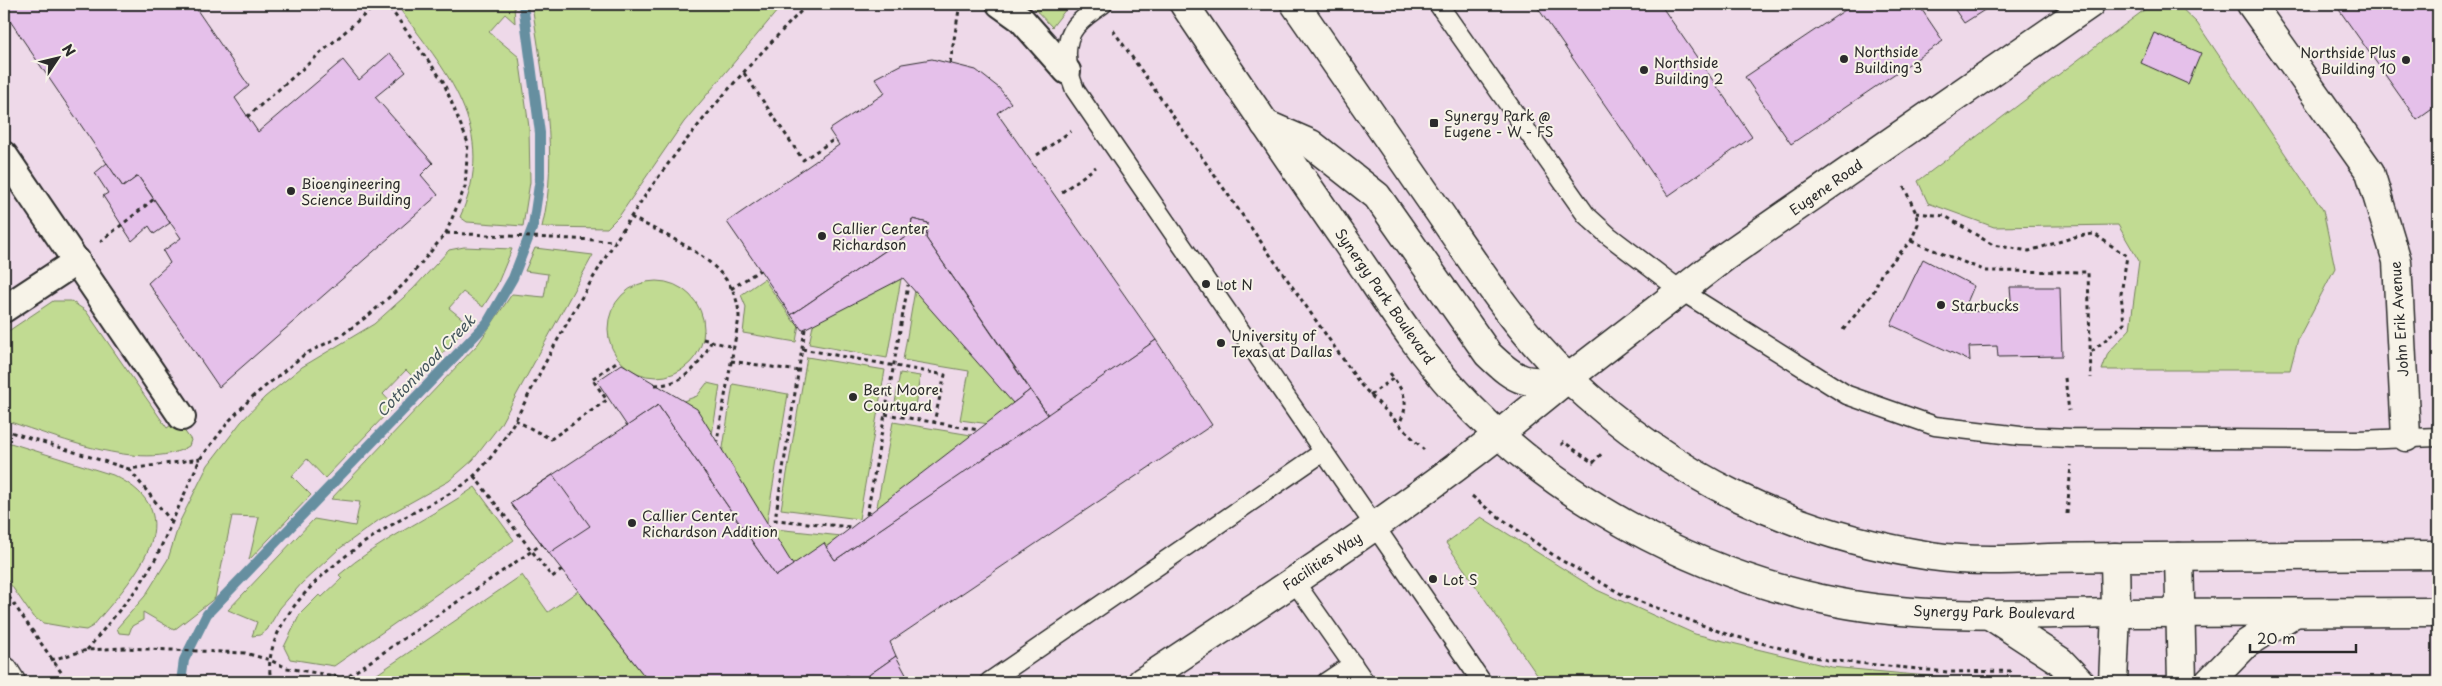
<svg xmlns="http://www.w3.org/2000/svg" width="2442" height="686" font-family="'Playpen Sans',sans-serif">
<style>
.built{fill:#eed9e9}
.green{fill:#c1db92;stroke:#76835e}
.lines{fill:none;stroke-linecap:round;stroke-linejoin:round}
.stream{stroke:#668fa0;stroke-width:10}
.building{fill:#e5c0ea;stroke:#2b2b2b}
.service-casing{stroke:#2b2b2b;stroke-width:21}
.pedestrian-casing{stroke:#2b2b2b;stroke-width:30}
.minor-casing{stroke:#2b2b2b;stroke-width:31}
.tertiary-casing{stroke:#2b2b2b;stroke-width:31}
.path{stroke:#2b2b2b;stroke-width:3;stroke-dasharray:4 4;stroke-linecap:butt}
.service{stroke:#f7f3e8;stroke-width:18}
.pedestrian{stroke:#f7f3e8;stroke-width:26}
.minor{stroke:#f7f3e8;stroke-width:28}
.tertiary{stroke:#f7f3e8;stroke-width:28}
.poi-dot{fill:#2b2b2b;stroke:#f7f3e8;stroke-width:2}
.labels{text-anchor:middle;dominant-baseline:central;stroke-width:4;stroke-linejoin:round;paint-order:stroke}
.poi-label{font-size:14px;fill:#2b2b2b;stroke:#f7f3e8;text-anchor:start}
.street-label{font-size:14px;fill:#2b2b2b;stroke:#f7f3e8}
.water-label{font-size:15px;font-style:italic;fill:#44555c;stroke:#f7f3e8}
</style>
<rect width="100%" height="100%" fill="#f2e4e9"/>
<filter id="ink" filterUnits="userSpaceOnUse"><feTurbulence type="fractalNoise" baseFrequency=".02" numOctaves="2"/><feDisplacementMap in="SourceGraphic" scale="10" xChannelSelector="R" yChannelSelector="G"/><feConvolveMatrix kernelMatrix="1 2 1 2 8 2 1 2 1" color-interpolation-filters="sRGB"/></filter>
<g filter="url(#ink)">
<rect class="built" x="4" y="4" width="2434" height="678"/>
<g class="green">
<path d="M396,4h118l1,19 -10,-9 -16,18 30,25 10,70 1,55 -7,44 -56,-4 -7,-5c40,-88 -14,-145 -64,-213z"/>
<path d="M532,4h251l-99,118 -64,93 -13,13 -65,-1c18,-74 0,-149 -10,-223z"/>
<polygon points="1030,4 1070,4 1052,27"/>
<polygon points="2152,4 2177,4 2197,23 2323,210 2335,268 2298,339 2290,370 2102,370 2108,353 2130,329 2139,261 2118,225 1994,227 1928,203 1918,181"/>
<polygon points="907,245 887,358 809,344 817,307"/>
<polygon points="464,247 512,249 497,285 483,307 463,292 449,308 469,324 417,381 406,370 383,394 394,406 325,478 307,459 292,476 311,495 249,560 259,517 232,516 215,598 174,630 143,612 143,620 132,626 129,634 119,633 117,628 145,596 168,559 180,521 208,465 241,422 265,397 302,367 374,324 413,289 449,250"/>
<polygon points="535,248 593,255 500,425 473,460 449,481 379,520 339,549 302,583 280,608 267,630 260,635 252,636 257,622 228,610 314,519 355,526 360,502 331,499 478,344 512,294 544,297 548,274 525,271"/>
<polygon points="922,249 1034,411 1012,427 960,420 969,371 903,360"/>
<polygon points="764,279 794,322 800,318 796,342 743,333 746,307 741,295"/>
<circle cx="656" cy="329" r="48"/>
<path d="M53,301h18l15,10 81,117 10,-7 14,19 -2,6c-45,28 -137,-11 -185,-26v-86z"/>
<polygon points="807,357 885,370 859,519 781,509"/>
<polygon points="900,373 920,376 914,412 894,409"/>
<polygon points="707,383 720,386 707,465 667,407 697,396"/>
<polygon points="733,384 788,394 766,528 851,537 788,581 718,480"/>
<polygon points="893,422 995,439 874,522"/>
<path d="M4,441l109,34c85,40 17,106 -20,151l-7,4 -8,-1 -35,-6 -10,-6 -29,-42z"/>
<path d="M475,487l39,53 -180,126 -44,-7 -6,-12 16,-33 19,-19 3,2 20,-19 -3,-3c41,-36 92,-57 136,-88z"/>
<polygon points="1481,517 1597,590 1695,634 1831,667 1959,679 1959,682 1542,682 1446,543"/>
<polygon points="522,575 548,612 578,591 649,682 369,682 370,679"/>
</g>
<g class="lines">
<polyline class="stream" points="181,682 184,660 207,614 487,323 513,278 533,226 540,178 540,133 523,4"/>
</g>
<g class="building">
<polygon points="4,4 193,4 249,86 235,98 258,132 343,60 359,80 390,53 406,72 375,97 433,163 421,175 438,195 219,387 148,283 170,263 163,251 181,238 138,176 123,187 4,12"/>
<polygon points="1535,4 1660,4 1752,137 1668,196"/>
<polygon points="1854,4 1918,4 1943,41 1791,144 1745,77"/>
<polygon points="1951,4 1994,4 1964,23"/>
<polygon points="2335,4 2430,4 2438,16 2438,105 2417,120"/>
<polygon points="2154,33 2201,53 2188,84 2141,63"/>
<polygon points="932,59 976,70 999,88 1011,103 997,113 1156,340 1048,415 926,238 928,223 912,219 910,234 791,315 727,222 839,145 829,130 885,93 875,78 902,64"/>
<polygon points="107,163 123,187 138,176 170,223 154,234 149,226 132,241 103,196 108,193 95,173"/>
<polygon points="912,219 928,223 926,238 1030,390 1013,403 903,278 802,330 791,315 910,234"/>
<polygon points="1923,259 1974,286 1963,312 2012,310 2010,287 2060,287 2062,356 1998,357 1997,346 1969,347 1970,361 1891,325"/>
<polygon points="1156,340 1212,425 890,642 896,656 859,682 852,682 847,675 836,682 649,682 510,503 658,405 776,576 824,543 835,560"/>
<polygon points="622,364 697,409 793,565 776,576 658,405 627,426 597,381"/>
<polygon points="1030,390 1048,415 835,560 826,547"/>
<polygon points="553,475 590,526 549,553 510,503"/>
<polygon points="896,656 910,682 859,682 873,672"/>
</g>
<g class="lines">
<defs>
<g id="service">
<path d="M1103,4c-9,6 -20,14 -27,22 -15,18 -8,46 -1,64l407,592"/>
<polyline points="1438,4 1586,215 1609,236 1680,290 1847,395 1935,426 2020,436 2071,438 2357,440 2438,437"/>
<polyline points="1294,581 1365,682"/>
<polyline points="989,682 1323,452"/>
<polyline points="1326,682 1353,664"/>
</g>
<g id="pedestrian">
<polyline points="1000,4 1021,19 1067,71"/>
<polyline points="4,155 182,417"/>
<polyline points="4,309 77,261"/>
</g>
<g id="minor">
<polyline points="2251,4 2370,172 2397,261 2406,437"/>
<polyline points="1568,378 1726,256 2090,4"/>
<polyline points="4,671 11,682"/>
<path d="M1142,682c120,-80 243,-158 356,-247"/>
</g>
<g id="tertiary">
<path d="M1184,4c54,80 108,160 163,239 35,50 67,103 108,148 96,106 241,184 381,211 92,18 188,12 282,11 107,0 213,-1 320,-1"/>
<path d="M1295,4c49,70 97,141 146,211 39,57 78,117 128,164 104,98 222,155 362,177 39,6 80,4 118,2 35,-1 70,-1 105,-1 94,-1 189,-1 284,-2"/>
<path d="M1265,124l46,20 66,52 111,158c30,29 38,31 80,24"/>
<polyline points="1498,435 1567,379"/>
<polyline points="2179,557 2182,682"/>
<polyline points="1988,614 2060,661 2080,682"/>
<polyline points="2113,682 2116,613 2115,557"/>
<polyline points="2209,682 2246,644 2294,613"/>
</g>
</defs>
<use href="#service" class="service-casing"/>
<use href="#pedestrian" class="pedestrian-casing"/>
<use href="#minor" class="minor-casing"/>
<use href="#tertiary" class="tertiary-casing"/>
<g class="path">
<polyline points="1113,30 1361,385 1424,450"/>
<polyline points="950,63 960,4"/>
<polyline points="744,73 803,160 835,139"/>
<polyline points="247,117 377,4"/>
<polyline points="1037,155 1071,131"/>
<polyline points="1062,192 1096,167"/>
<polyline points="1916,213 1945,216 1993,245 2029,251 2078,236 2094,234 2127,256 2121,294 2124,324 2090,353"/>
<path d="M631,217c40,22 108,46 108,101l-22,123"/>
<polyline points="446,233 615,241"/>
<polyline points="1911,241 1986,271 2088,272 2091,378"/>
<polyline points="100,242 154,199"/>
<polyline points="731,289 760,270"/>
<polyline points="805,329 775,520 852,527"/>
<polyline points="1843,330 1873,293 1882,272 1911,241 1918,224 1916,213 1904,187"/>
<polyline points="703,339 733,347"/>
<polyline points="802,349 945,375 934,422"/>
<polyline points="731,361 799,371"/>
<path d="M1390,373c14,20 21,28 9,51"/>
<polyline points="2065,378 2069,411"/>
<path d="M655,385c28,0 46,-20 56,-43"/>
<polyline points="1370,395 1394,378"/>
<polyline points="885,414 979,430"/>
<polyline points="515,420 551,439 607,400 592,379 619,360"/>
<polyline points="4,430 129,469 200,459"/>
<polyline points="1561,445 1564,442 1593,463 1603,452"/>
<polyline points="129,469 171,521"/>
<polyline points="474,476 552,577 562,570"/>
<polyline points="1472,496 1489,510 1559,559 1625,596 1726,634 1827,660 1948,672 2015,671"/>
<polyline points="2067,514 2071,465"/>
<polyline points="867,515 908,285"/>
<polyline points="4,590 68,682"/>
<polyline points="87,650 139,586 156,558 200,459 230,420 251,398 305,354 339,337 369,315 404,284 446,233 465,187 468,143 443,81 387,4"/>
<polyline points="51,660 87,650 124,648 245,653 270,660 287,668 346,678 542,544"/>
<path d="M271,682c-1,-7 -2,-15 -1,-22 8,-62 87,-116 137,-144 23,-13 50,-23 69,-42 30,-30 48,-71 68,-109 22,-41 46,-83 71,-123 53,-87 122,-166 193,-238"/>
<polyline points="2431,682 2438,681"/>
</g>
<use href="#service" class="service"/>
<use href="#pedestrian" class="pedestrian"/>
<use href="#minor" class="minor"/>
<use href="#tertiary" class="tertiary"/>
</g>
</g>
<g class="poi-dot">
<circle cx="1844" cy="59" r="5"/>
<circle cx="2406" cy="60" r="5"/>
<circle cx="1644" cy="70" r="5"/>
<rect x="1429" y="118" width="10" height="10" rx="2.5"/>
<circle cx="291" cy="191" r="5"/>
<circle cx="822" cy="236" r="5"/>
<circle cx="1206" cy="284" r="5"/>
<circle cx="1941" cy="305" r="5"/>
<circle cx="1221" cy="343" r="5"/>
<circle cx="853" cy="397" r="5"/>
<circle cx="632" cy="523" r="5"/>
<circle cx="1433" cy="579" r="5"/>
</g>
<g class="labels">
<g class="poi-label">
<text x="1854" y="51">Northside<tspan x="1854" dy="16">Building 3</tspan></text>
<text x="2396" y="52" text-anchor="end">Northside Plus<tspan x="2396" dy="16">Building 10</tspan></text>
<text x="1654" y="62">Northside<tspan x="1654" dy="16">Building 2</tspan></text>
<text x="1444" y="115">Synergy Park @<tspan x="1444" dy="16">Eugene - W - FS</tspan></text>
<text x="301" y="183">Bioengineering<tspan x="301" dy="16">Science Building</tspan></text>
<text x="832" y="228">Callier Center<tspan x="832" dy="16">Richardson</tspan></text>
<text x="1216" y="284">Lot N</text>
<text x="1951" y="305">Starbucks</text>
<text x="1231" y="335">University of<tspan x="1231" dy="16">Texas at Dallas</tspan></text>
<text x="863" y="389">Bert Moore<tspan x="863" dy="16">Courtyard</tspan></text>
<text x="642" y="515">Callier Center<tspan x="642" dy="16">Richardson Addition</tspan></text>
<text x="1443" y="579">Lot S</text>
</g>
<g class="street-label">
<text transform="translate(1826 187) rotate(-35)">Eugene Road</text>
<text transform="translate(1385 296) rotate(55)">Synergy Park Boulevard</text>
<text transform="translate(2399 319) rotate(-94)">John Erik Avenue</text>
<text transform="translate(1322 561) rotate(-34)">Facilities Way</text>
<text transform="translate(1994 612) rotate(1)">Synergy Park Boulevard</text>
</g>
<g class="water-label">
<text transform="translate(425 365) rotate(-46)">Cottonwood Creek</text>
</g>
</g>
<rect width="2442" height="686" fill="none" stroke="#f7f3e8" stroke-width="20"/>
<rect x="10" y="10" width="2422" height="666" fill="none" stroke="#2b2b2b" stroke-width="2" filter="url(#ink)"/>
<g transform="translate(58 58) rotate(55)" stroke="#f7f3e8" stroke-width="4" paint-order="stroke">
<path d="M0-4L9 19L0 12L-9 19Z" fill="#2b2b2b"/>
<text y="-8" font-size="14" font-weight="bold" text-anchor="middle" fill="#2b2b2b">N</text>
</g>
<path d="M2250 644v8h106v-8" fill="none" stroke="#2b2b2b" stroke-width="2.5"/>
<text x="2257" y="644" font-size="15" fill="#2b2b2b" stroke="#f7f3e8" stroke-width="4" paint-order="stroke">20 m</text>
</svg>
